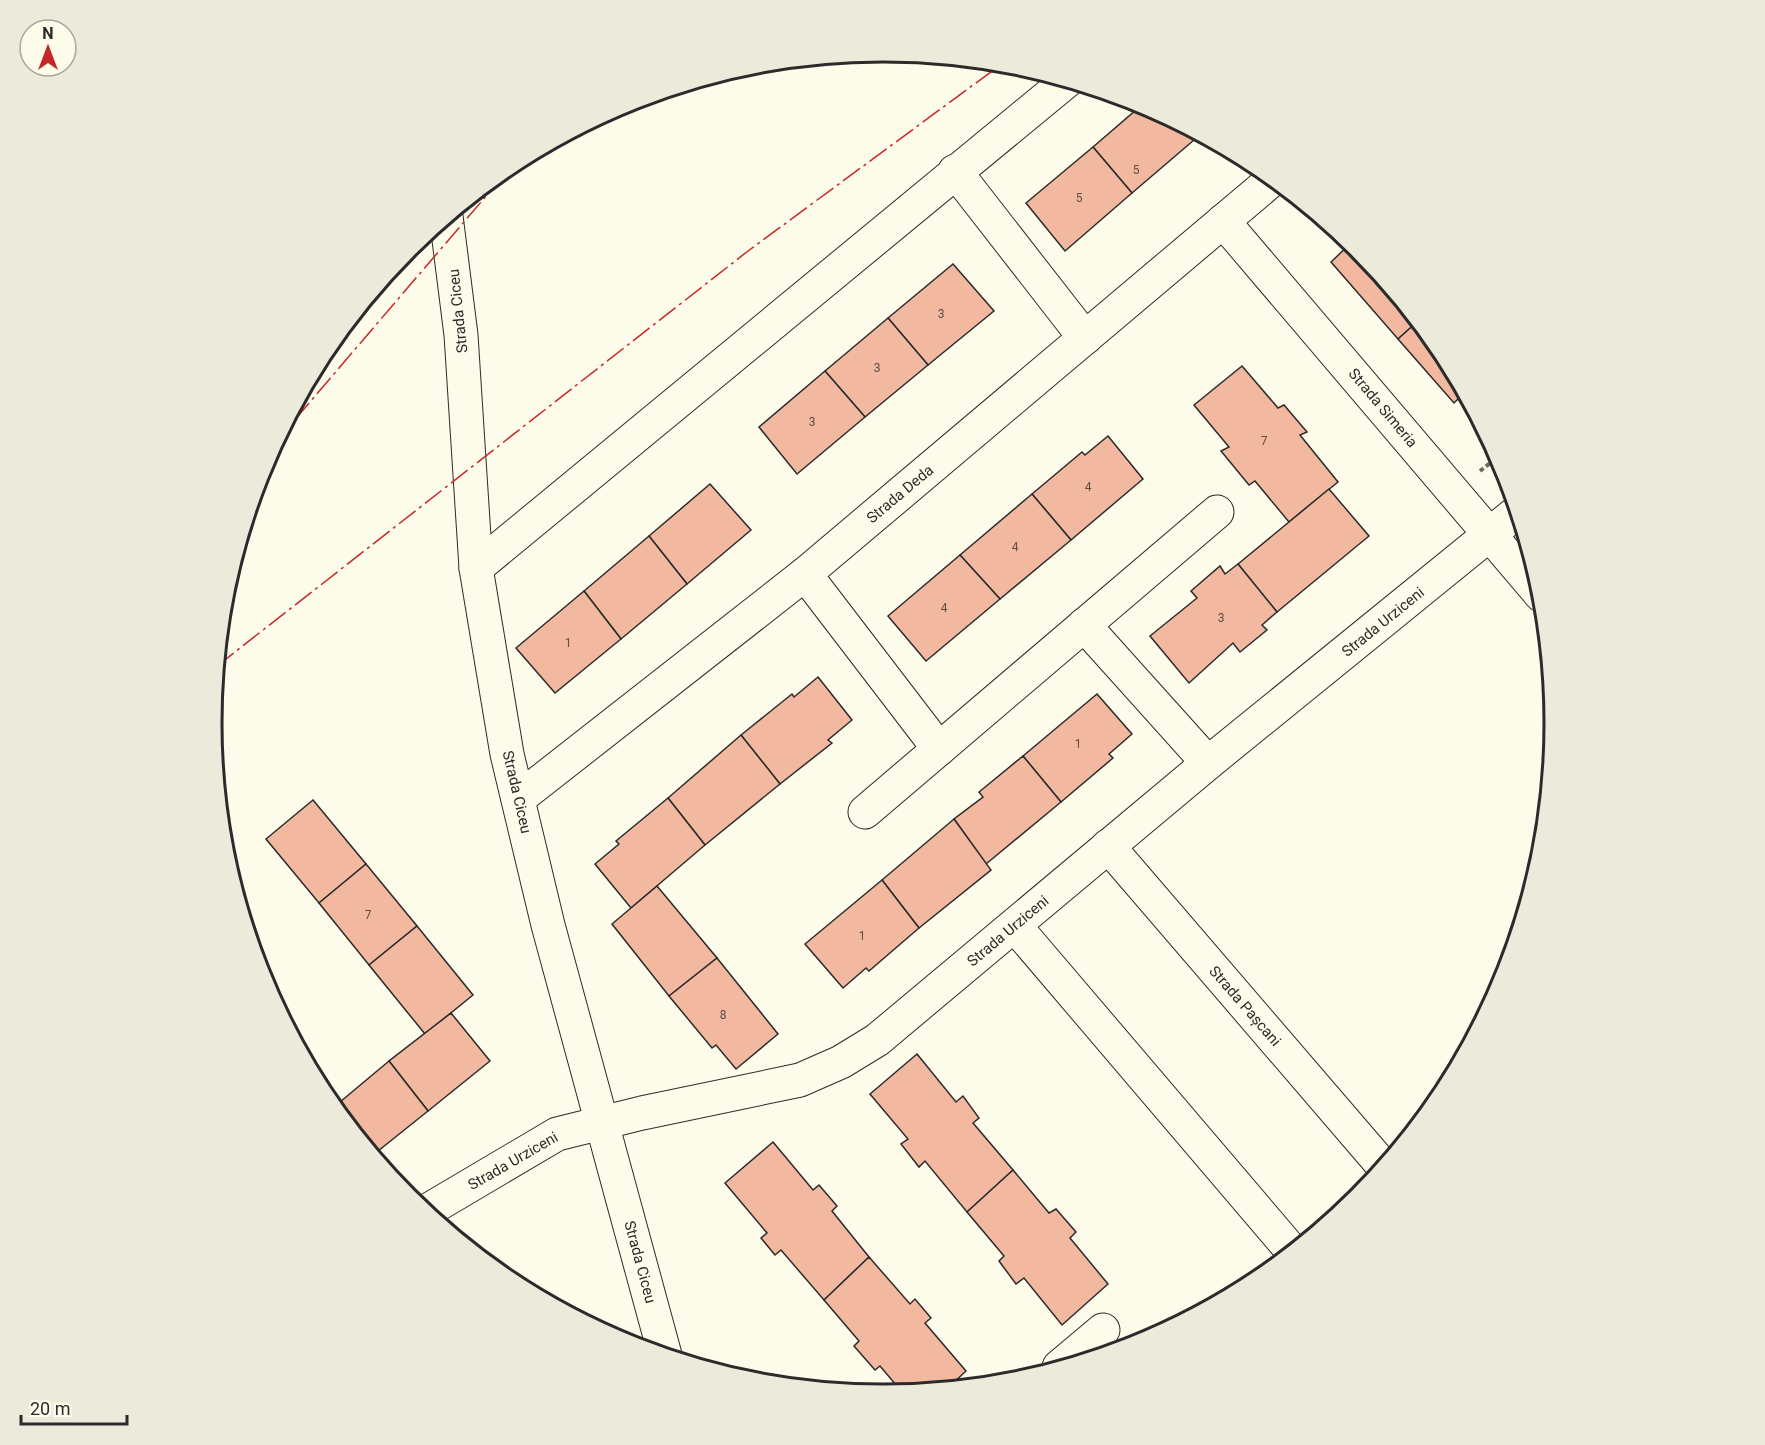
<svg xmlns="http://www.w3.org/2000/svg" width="1765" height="1445" font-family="Roboto,sans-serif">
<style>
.building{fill:#f2b8a0;stroke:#2b2b2b;stroke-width:1.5}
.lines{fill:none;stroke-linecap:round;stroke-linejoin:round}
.minor-casing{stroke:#2b2b2b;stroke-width:35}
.path{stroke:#6a6964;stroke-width:4;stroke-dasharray:4.5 3;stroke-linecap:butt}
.minor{stroke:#fdfbea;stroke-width:33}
.power{stroke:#c62828;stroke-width:1.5;stroke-dasharray:21 4.5 3 4.5;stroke-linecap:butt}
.labels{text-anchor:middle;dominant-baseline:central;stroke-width:4.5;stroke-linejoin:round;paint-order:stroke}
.number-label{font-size:12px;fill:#5d4e48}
.street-label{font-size:15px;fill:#2b2b2b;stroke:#fdfbea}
.rim{fill:none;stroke:#2b2b2b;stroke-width:3}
</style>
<rect width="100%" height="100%" fill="#fdfbea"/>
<g class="building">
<polygon points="1143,104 1180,124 1194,140 1132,193 1093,147"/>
<polygon points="1180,124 1200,135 1194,140"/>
<polygon points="1093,147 1132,193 1065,251 1026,203"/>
<polygon points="1351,243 1418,321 1398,339 1331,262"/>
<polygon points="953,264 994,311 928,365 888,318"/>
<polygon points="888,318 928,365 865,417 825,371"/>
<polygon points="1418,321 1441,350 1464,393 1454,403 1398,339"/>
<polygon points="1242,366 1278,408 1284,405 1307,432 1300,435 1338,482 1289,522 1255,481 1249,485 1221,451 1229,447 1194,405"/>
<polygon points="825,371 865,417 797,474 759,427"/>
<polygon points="1108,436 1143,479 1071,540 1032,494 1082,452 1085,455"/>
<polygon points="710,484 751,530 687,584 649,536"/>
<polygon points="1329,489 1369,536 1277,612 1238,564"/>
<polygon points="1032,494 1071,540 1000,599 960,555"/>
<polygon points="649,536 687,584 621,639 584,591"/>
<polygon points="960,555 1000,599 926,661 888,616"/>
<polygon points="1238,564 1277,612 1262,625 1267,630 1240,652 1233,643 1189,683 1150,636 1197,598 1191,591 1220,566 1225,574"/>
<polygon points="584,591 621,639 555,693 516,648"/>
<polygon points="818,677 852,720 828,740 832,743 780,784 741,735 792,694 794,697"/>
<polygon points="1097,694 1132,734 1109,754 1113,758 1061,802 1023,756"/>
<polygon points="741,735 780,784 705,845 668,798"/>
<polygon points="1023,756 1061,802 986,864 954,819 983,797 979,792"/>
<polygon points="668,798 705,845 631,908 595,864 619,844 616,841"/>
<polygon points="313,800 366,864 319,903 266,839"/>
<polygon points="954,819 991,870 919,928 882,880"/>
<polygon points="366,864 417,926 369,965 319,903"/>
<polygon points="882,880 919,928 869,971 866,968 843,988 805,944"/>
<polygon points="657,886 717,958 669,996 612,924"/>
<polygon points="417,926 473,995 425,1034 369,965"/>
<polygon points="717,958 778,1034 736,1069 716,1045 712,1048 669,996"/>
<polygon points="451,1013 490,1061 428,1111 389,1061"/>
<polygon points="917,1054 956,1102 963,1096 979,1118 973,1123 1013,1170 967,1212 925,1161 919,1167 901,1144 908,1139 870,1094"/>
<polygon points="389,1061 428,1111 373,1155 334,1107"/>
<polygon points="773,1142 813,1190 819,1185 837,1206 832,1211 869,1257 824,1300 781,1250 775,1255 761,1238 767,1233 725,1183"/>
<polygon points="1013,1170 1049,1213 1056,1209 1076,1232 1070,1238 1108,1284 1062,1325 1024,1278 1016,1284 999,1261 1004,1256 967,1212"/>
<polygon points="869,1257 910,1304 915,1299 931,1318 925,1323 966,1371 948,1388 902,1392 880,1366 875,1370 854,1346 859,1341 824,1300"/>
</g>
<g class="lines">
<defs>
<g id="minor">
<polyline points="955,171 1085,338"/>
<polyline points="446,216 461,335 476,568 507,754 548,925 665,1355"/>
<polyline points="1223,221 1541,595"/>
<polyline points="476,568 1068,80"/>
<polyline points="805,574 939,749"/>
<polyline points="1084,625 1208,763"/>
<polyline points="518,799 805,574 1273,179"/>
<polyline points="865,812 1217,512"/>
<polyline points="1108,846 1383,1166"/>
<polyline points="1015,926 1292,1251"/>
<polyline points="425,1212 557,1134 642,1113 800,1080 841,1062 877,1040 1208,763 1517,512"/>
<polyline points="1059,1367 1103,1330"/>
</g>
</defs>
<use href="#minor" class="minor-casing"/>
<polyline class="path" points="1480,471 1498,457"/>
<use href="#minor" class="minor"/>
<g class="power">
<polyline points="274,444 517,160"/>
<polyline points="217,666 748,251 1003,63"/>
</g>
</g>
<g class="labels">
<g class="number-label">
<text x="1136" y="170">5</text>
<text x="1079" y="198">5</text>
<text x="941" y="314">3</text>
<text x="877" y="368">3</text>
<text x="812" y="422">3</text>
<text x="1264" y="441">7</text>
<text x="1088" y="487">4</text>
<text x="1015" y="547">4</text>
<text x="944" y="608">4</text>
<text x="1221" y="618">3</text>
<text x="568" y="643">1</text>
<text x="1078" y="744">1</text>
<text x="368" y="915">7</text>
<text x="862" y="936">1</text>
<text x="723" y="1015">8</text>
</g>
<g class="street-label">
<text transform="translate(458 311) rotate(-96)">Strada Ciceu</text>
<text transform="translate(1383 408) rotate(50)">Strada Simeria</text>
<text transform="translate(900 494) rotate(-40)">Strada Deda</text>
<text transform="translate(1383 622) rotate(-39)">Strada Urziceni</text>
<text transform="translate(517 792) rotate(77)">Strada Ciceu</text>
<text transform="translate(1008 931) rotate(-40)">Strada Urziceni</text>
<text transform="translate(1245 1006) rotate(49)">Strada Pașcani</text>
<text transform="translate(513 1161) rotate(-30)">Strada Urziceni</text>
<text transform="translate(640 1262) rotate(75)">Strada Ciceu</text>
</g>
</g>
<path d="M0 0H1765V1445H0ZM222 723a661 661 0 1 1 1322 0a661 661 0 1 1-1322 0Z" fill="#eceadb" fill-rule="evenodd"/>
<path class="rim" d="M222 723a661 661 0 1 1 1322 0a661 661 0 1 1-1322 0Z"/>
<g transform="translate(48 48)"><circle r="28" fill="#fdfbea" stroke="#a9a89e" stroke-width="1.5"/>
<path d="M0-4.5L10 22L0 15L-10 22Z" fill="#c62828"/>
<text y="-9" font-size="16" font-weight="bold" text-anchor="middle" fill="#2b2b2b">N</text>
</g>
<path d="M21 1415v9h106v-9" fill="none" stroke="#2b2b2b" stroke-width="3"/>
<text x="30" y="1415" font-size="18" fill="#2b2b2b" stroke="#fdfbea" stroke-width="4.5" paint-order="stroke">20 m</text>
</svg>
